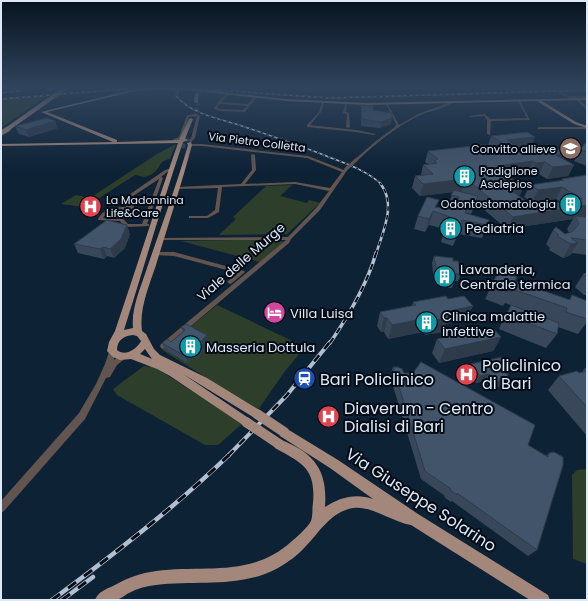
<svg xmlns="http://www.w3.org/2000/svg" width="588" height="601" font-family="Poppins,sans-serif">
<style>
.green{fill:#2d3f2b}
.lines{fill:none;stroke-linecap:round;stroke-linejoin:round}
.minor-tunnel{stroke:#2d4053;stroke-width:3;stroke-dasharray:3 1.5;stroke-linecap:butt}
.major-tunnel-far1{stroke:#2d4053;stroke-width:4;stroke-dasharray:4 2;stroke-linecap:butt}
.major-tunnel{stroke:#2d4053;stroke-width:5;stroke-dasharray:5 2.5;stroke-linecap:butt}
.minor{fill:#62544e;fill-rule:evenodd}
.major{fill:#a4877b;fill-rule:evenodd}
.rail-far4-casing{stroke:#b1bfcf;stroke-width:1.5}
.rail-far3-casing{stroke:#b1bfcf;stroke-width:2.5}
.rail-far2-casing{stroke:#b1bfcf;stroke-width:3.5}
.rail-far1-casing{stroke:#b1bfcf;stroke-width:4}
.rail-casing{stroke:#b1bfcf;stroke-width:4.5}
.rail-far4{stroke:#040b14;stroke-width:1;stroke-dasharray:3;stroke-linecap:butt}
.rail-far3{stroke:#040b14;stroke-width:1.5;stroke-dasharray:4.5;stroke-linecap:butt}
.rail-far2{stroke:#040b14;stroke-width:2;stroke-dasharray:6;stroke-linecap:butt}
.rail-far1{stroke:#040b14;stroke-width:2.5;stroke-dasharray:8;stroke-linecap:butt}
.rail{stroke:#040b14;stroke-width:3;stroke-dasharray:10;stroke-linecap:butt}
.minor-bridge{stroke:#62544e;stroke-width:3.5}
.major-bridge-far2{stroke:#a4877b;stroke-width:4}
.major-bridge-far1{stroke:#a4877b;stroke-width:5}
.major-bridge{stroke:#a4877b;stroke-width:10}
.wall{fill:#38485a}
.shaded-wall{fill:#2e3b4a}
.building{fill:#415469;stroke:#2e3b4a}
.labels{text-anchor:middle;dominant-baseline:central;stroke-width:4;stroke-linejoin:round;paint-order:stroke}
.far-street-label{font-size:11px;fill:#dde9f8;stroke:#040b14}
.far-poi-label{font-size:11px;fill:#dde9f8;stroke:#040b14;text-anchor:end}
.poi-label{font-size:13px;fill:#dde9f8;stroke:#040b14;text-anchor:start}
.street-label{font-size:13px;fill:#dde9f8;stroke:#040b14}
.near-poi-label{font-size:16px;fill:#dde9f8;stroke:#040b14;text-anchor:start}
.near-street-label{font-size:16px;fill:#dde9f8;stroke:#040b14}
</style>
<rect width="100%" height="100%" fill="#0e2236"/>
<g class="green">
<polygon points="48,95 1,128 1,99"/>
<path d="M176,144l-6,15c-10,1 -10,8 -15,13 -3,2 -7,4 -10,5l-10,-2 -50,32 -24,-3 15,-9 14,3 67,-44z"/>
<polygon points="292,185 280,196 307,203 309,200 320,203 287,234 219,235 236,219 233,217 266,186"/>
<polygon points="274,239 284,242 260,262 181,241"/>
<polygon points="217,305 305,347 285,371 258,410 162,350"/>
<polygon points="144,366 154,367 243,423 218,445 205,445 117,395 113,389"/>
<polygon points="587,469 587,564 573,559 572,475 577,470"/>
</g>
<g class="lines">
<polyline class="minor-tunnel" points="549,87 559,92"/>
<g class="major-tunnel-far1">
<polyline points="199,93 202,87"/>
<polyline points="194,117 199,102"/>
</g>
<polyline class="major-tunnel" points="182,148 187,138"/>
<g class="minor">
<polygon points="558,91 570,96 587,96 587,98 570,98 558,93"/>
<path d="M227,93l2,1 -7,8 26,2 7,-8 2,1 -12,15 -25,-1 -6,-2 4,-7zM220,104l27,2 -4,4 -23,-1 -3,-1z"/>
<polygon points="577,99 579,99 587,107 587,110 577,101"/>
<polygon points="519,100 520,101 530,120 491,121 490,135 487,134 487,120 484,116 470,117 469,116 485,114 490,119 527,118 518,101"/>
<polygon points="323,102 324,103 321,112 310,125 356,130 376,134 374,135 356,132 307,127 307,125 319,112 322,103"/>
<path d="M450,102l2,1c-9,6 -21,8 -32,12 -23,11 -44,28 -63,46l-3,-1 22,-19 19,-14 1,-3 -10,-20 2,1 11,20 19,-11z"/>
<polygon points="346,103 347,104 346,112 349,113 350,127 348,128 346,127 347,114 343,113 345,104"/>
<polygon points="197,114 200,116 195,138 191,142 188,141 191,138 197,116 189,117 181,139 172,142 172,140 179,137 187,115"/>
<polygon points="539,127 587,127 587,129 538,129 537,128"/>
<polygon points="189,144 202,144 308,156 344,170 346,168 348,169 320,210 291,239 289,243 165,348 163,349 161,348 160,346 161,344 286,240 161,240 159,239 159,238 288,237 316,208 329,191 295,184 222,187 219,212 208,218 189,218 189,216 207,216 215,210 218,188 178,189 176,188 177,187 241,184 252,170 251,155 253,154 255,155 256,170 245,184 295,182 330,188 342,172 307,158 202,146 189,146"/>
<path d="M172,168h1v2l-6,2 -6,5 2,1 -16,46h2v2l-22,1h-2l-5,-6 -22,-1v-1c6,-11 16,-12 28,-12l-1,-4 2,-1h2v3h5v4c-11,2 -24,-1 -31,9l20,1 5,5h14l17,-45 -29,19 -4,-1 39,-27z"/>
<polygon points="156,252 174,252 244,271 245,272 232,283 230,284 227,282 228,281 238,273 174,256 154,255 153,254 154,253"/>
<polygon points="112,348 114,349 115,355 114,360 124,353 126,354 127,356 126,358 117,365 110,377 106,378 85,419 4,511 1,513 1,501 79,413 96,384 105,364 110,349"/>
</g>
<g class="major">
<path d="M155,87l31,1 100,11 81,4 220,-5v2l-45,1 34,21 11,4v2l-13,-4 -37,-23 -170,4 -81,-4 -100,-11 -31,-1 -24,3 -84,20 70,28v2l62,-2 10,-21 2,-1 2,1 -8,20 3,1 -5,2c-21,62 -39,125 -59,188l9,-2c-2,-20 8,-41 14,-60 14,-41 29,-81 41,-123l-1,-2 4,-1 1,3c-11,41 -24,80 -36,120 -7,21 -17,44 -14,66l4,3 8,15 6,6 47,23 54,33 1,3 -1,3 -4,2 -4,-2 -70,-43 67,45 1,3 -1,3 -4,2 -76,-51 -13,-7 -26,-10 -11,1 -7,-3 -6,-6 2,-9 6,-11c21,-62 41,-125 63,-188l-177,3v-2l112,-2 -72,-30 90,-22zM133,335l4,1 4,5c-4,8 -16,16 -24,9 0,-10 7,-14 16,-15zM145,349l7,10 -12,-5z"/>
<polygon points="197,92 199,93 198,102 196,103 194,102 195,93"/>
<path d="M284,427l54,33 80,54 130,81 2,5h-20l-119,-75c-19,-3 -40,-20 -58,-17 -23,4 -33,24 -48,39 -8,9 -17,15 -27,21 -39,21 -81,12 -122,17 -9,1 -18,3 -27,8 -4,2 -8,6 -13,7 -6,1 -15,0 -21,0 3,-8 11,-11 18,-14 14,-8 28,-13 43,-15 49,-6 96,7 136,-30 6,-5 15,-13 19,-20 2,-5 1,-13 2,-18 3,-35 -11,-40 -38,-55l-2,-4 2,-4 4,-1c34,13 49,30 46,68 15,-10 31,-14 48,-8l-43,-31 -50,-32 -1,-4 1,-4z"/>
</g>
<defs>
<g id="rail-far4">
<polyline points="173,87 330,98 587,90"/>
<path d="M187,87l-9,4 -2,5c15,17 39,22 60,28 30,10 59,20 88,31 19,8 41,14 57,29"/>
<polyline points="1,93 19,91"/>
<polyline points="1,99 149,87"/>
</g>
<path id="rail-far3" d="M376,254c7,-23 21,-50 4,-71"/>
<path id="rail-far2" d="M330,343c19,-28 37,-58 46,-90"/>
<polyline id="rail-far1" points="228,456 287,395 330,342"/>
<g id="rail">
<path d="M52,600c61,-45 122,-92 177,-145"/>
<polyline points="62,600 93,577"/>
</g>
</defs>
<use href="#rail-far4" class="rail-far4-casing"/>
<use href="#rail-far3" class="rail-far3-casing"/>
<use href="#rail-far2" class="rail-far2-casing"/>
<use href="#rail-far1" class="rail-far1-casing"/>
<use href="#rail" class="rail-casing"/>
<use href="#rail-far4" class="rail-far4"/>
<use href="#rail-far3" class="rail-far3"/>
<use href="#rail-far2" class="rail-far2"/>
<use href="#rail-far1" class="rail-far1"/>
<use href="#rail" class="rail"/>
<polyline class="minor-bridge" points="346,169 356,160"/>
<polyline class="major-bridge-far2" points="6,130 67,87"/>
<polyline class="major-bridge-far1" points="1,133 8,129"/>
<g class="major-bridge">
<polyline points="257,414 284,432"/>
<polyline points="246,422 279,444"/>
</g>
</g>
<g class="wall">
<polygon points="361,105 373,110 391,124 380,128 361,126"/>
<polygon points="15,126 58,128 29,137 19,134"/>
<polygon points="491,136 531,148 520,149 527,153 567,153 564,159 574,165 568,176 547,179 539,174 531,175 528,173 507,176 519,197 533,206 561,202 556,199 532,202 524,197 530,185 561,181 562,179 587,175 587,217 586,217 587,217 587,255 572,253 569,256 563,258 549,250 550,248 546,244 553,230 565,234 569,233 567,229 573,219 507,229 476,203 471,214 467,213 466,213 487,225 482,238 458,234 453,246 441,242 445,229 429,225 425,232 414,229 418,216 437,207 453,210 447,208 453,192 420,196 412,188 415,176 421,175 423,165 428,164 425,162 428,151 488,145"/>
<polygon points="587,144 587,166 574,161 580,150"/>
<polygon points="130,234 125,248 114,258 107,256 104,259 78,253 74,244"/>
<polygon points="434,256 453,261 461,274 458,281 455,281 452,288 438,286 437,282 434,282 432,263"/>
<polygon points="499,270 515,281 569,300 572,295 587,301 587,322 578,334 558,327 557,334 546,348 499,329 503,319 511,305 505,303 503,306 485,299"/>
<polygon points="584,273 587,273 587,295 584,295 575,287"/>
<polygon points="413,302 466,320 446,324 443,332 425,335 423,332 388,339 384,332 381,332 377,326 380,312 412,306"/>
<polygon points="181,327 207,335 209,342 204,347 205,350 197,358 194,357 188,363 165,350 162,343 171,342 183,332"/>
<polygon points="463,328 473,331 501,337 493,351 439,363 432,353 437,339 460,333"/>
<polygon points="471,364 507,375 510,378 505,385 491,389 485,381 476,383 468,371"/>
<polygon points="587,366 587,436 548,390 559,376 581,373"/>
<polygon points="393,367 546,456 549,453 537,550 528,556 452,501 451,502 444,497 445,496 421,479 390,376"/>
</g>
<g class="shaded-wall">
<polygon points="392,118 391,124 380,128 381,122"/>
<polygon points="55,121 58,128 29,137 26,130"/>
<polygon points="535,137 531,148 512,150 501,157 506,145 507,140"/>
<polygon points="567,153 561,165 556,155"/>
<polygon points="533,161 528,173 507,176 503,186 498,166"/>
<polygon points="545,162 539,174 531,175 536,163"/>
<polygon points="574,165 568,176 547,179 553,167"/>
<polygon points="466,179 462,191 420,196 423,184"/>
<polygon points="524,187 518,199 509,189"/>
<polygon points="562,187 556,199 532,202 538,190"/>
<polygon points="587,205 587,217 576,218 575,216 573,219 507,229 513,217"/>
<polygon points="433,211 429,225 425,232 429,219"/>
<polygon points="462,220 458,234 453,246 457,232"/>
<polygon points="127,225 130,234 125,248 114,258 110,249"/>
<polygon points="578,243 569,256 563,258 571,244"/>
<polygon points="103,247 107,256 104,259 100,249"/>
<polygon points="473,306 466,320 446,324 443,332 425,335 430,321 444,312"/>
<polygon points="384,318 387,318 384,332 381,332"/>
<polygon points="428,318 423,332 388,339 392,325"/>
<polygon points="207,335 209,342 204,347 205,350 197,358 195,351 201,341"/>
<polygon points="501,337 493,351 439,363 445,349"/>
<polygon points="192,350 194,357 188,363 185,356"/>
<polygon points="512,369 507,376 504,371"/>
<polygon points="489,374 485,381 476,383 480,376"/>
<polygon points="510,378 505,385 491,389 495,382"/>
</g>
<g class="building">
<polygon points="361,105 373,106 373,110 392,113 392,118 381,122 362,119"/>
<polygon points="47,118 55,121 26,130 15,126"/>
<polygon points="527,132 535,137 507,140 514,144 506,145 491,136"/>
<polygon points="585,143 587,144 587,152 580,150"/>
<polygon points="482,145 519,149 527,153 558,149 567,153 556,155 574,165 553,167 545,162 536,163 533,161 498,166 508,174 505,174 524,187 509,189 533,206 582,199 562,187 538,190 530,185 564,180 562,179 587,175 587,205 513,217 466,179 423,184 415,176 433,174 423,165 437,163 434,161 438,159 428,151"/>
<polygon points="454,190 478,196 476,201 471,200 465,213 489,220 487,225 462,220 457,232 445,229 450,217 433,211 429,219 418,216 427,197 439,200 435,207 453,210 459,197 451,195"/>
<polygon points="575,216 587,217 587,240 571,238 578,243 571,244 557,236 559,235 553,230 556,227 565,234 572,232 579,224"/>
<polygon points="107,220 127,225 121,239 110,249 103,247 100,249 74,244"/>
<polygon points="434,256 453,258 453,261 458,261 461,274 456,274 456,277 453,276 455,281 440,279 439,275 437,274"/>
<polygon points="499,270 517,277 515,281 570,300 572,295 587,301 587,319 566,312 567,308 512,289 511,292 492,285"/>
<polygon points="446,296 448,299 464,296 473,306 444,312 449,318 430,321 428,318 392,325 387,318 384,318 380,312 416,305 413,302"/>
<polygon points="511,305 559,323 557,334 507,315"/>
<polygon points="186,324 207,335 201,341 203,343 195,351 192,350 185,356 162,343 167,339 171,342 185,330 181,327"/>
<polygon points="469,326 473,331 492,327 501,337 445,349 437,339 466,332 463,328"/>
<polygon points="502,357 512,369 504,371 510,378 495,382 489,374 480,376 471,364"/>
<polygon points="421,362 535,425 528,445 548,457 549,453 554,452 563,457 563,465 537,550 457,493 457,495 450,490 451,489 425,471 393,367 398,367 402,369 404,373 413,373"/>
<polygon points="577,371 579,373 587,371 587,407 559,376"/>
</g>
<linearGradient id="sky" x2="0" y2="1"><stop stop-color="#08131e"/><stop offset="0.51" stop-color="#30445d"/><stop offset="1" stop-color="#30445d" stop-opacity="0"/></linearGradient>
<rect width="588" height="171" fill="url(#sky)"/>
<defs>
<symbol id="school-disc" viewBox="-11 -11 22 22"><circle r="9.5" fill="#8d6e63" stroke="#040b14"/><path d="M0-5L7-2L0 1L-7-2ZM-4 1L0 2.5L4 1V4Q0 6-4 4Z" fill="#fff"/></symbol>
<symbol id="building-disc" viewBox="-11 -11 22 22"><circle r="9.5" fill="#0f9aa8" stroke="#040b14"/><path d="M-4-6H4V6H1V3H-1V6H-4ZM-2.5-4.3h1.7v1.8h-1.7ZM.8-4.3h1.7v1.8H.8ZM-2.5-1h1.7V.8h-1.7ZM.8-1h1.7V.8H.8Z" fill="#fff"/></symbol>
<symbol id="hospital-disc" viewBox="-11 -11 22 22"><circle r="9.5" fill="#e0444e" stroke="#040b14"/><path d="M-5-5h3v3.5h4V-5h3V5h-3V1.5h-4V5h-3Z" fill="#fff"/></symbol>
<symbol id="hotel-disc" viewBox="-11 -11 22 22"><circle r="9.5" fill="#d1479c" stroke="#040b14"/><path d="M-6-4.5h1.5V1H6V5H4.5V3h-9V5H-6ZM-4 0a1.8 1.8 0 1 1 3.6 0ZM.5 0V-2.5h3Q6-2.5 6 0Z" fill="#fff"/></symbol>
<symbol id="station-disc" viewBox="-11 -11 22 22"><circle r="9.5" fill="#1a4fb4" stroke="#040b14"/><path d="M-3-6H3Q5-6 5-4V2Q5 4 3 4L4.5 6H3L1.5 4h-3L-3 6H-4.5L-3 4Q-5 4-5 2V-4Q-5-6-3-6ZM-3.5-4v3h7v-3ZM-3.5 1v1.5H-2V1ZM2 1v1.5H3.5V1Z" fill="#fff"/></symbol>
</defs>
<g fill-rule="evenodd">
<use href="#school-disc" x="558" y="136" width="25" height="25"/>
<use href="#building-disc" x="452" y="164" width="25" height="25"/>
<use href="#building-disc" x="558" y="192" width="25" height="25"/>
<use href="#hospital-disc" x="78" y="194" width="25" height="25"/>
<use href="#building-disc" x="438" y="216" width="25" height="25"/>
<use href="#building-disc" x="432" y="264" width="25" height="25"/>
<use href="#hotel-disc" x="262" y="300" width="25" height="25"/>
<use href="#building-disc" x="414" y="310" width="25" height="25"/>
<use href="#building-disc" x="178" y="334" width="25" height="25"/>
<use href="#hospital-disc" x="454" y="362" width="25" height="25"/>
<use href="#station-disc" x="292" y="366" width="25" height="25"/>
<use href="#hospital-disc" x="316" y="404" width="25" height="25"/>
</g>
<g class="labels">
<g class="far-street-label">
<text transform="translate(257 142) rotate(7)">Via Pietro Colletta</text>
</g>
<g class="far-poi-label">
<text x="556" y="149">Convitto allieve</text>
<text x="480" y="171" text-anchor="start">Padiglione<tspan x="480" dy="13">Asclepios</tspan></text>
<text x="106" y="200" text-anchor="start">La Madonnina<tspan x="106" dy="13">Life&amp;Care</tspan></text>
<text x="556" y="204">Odontostomatologia</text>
</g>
<g class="poi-label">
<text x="466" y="228">Pediatria</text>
<text x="460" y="269">Lavanderia,<tspan x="460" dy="15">Centrale termica</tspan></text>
<text x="290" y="313">Villa Luisa</text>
<text x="442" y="316">Clinica malattie<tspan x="442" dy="15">infettive</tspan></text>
<text x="206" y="347">Masseria Dottula</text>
</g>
<g class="street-label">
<text transform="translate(241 262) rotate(-41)">Viale delle Murge</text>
</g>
<g class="near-poi-label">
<text x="482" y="365">Policlinico<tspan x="482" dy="18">di Bari</tspan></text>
<text x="320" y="379">Bari Policlinico</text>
<text x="344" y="408">Diaverum - Centro<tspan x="344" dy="18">Dialisi di Bari</tspan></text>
</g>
<g class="near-street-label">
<text transform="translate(421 500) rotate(33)">Via Giuseppe Solarino</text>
</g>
</g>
<rect width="588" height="601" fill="none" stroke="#dde9f8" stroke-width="4"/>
</svg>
